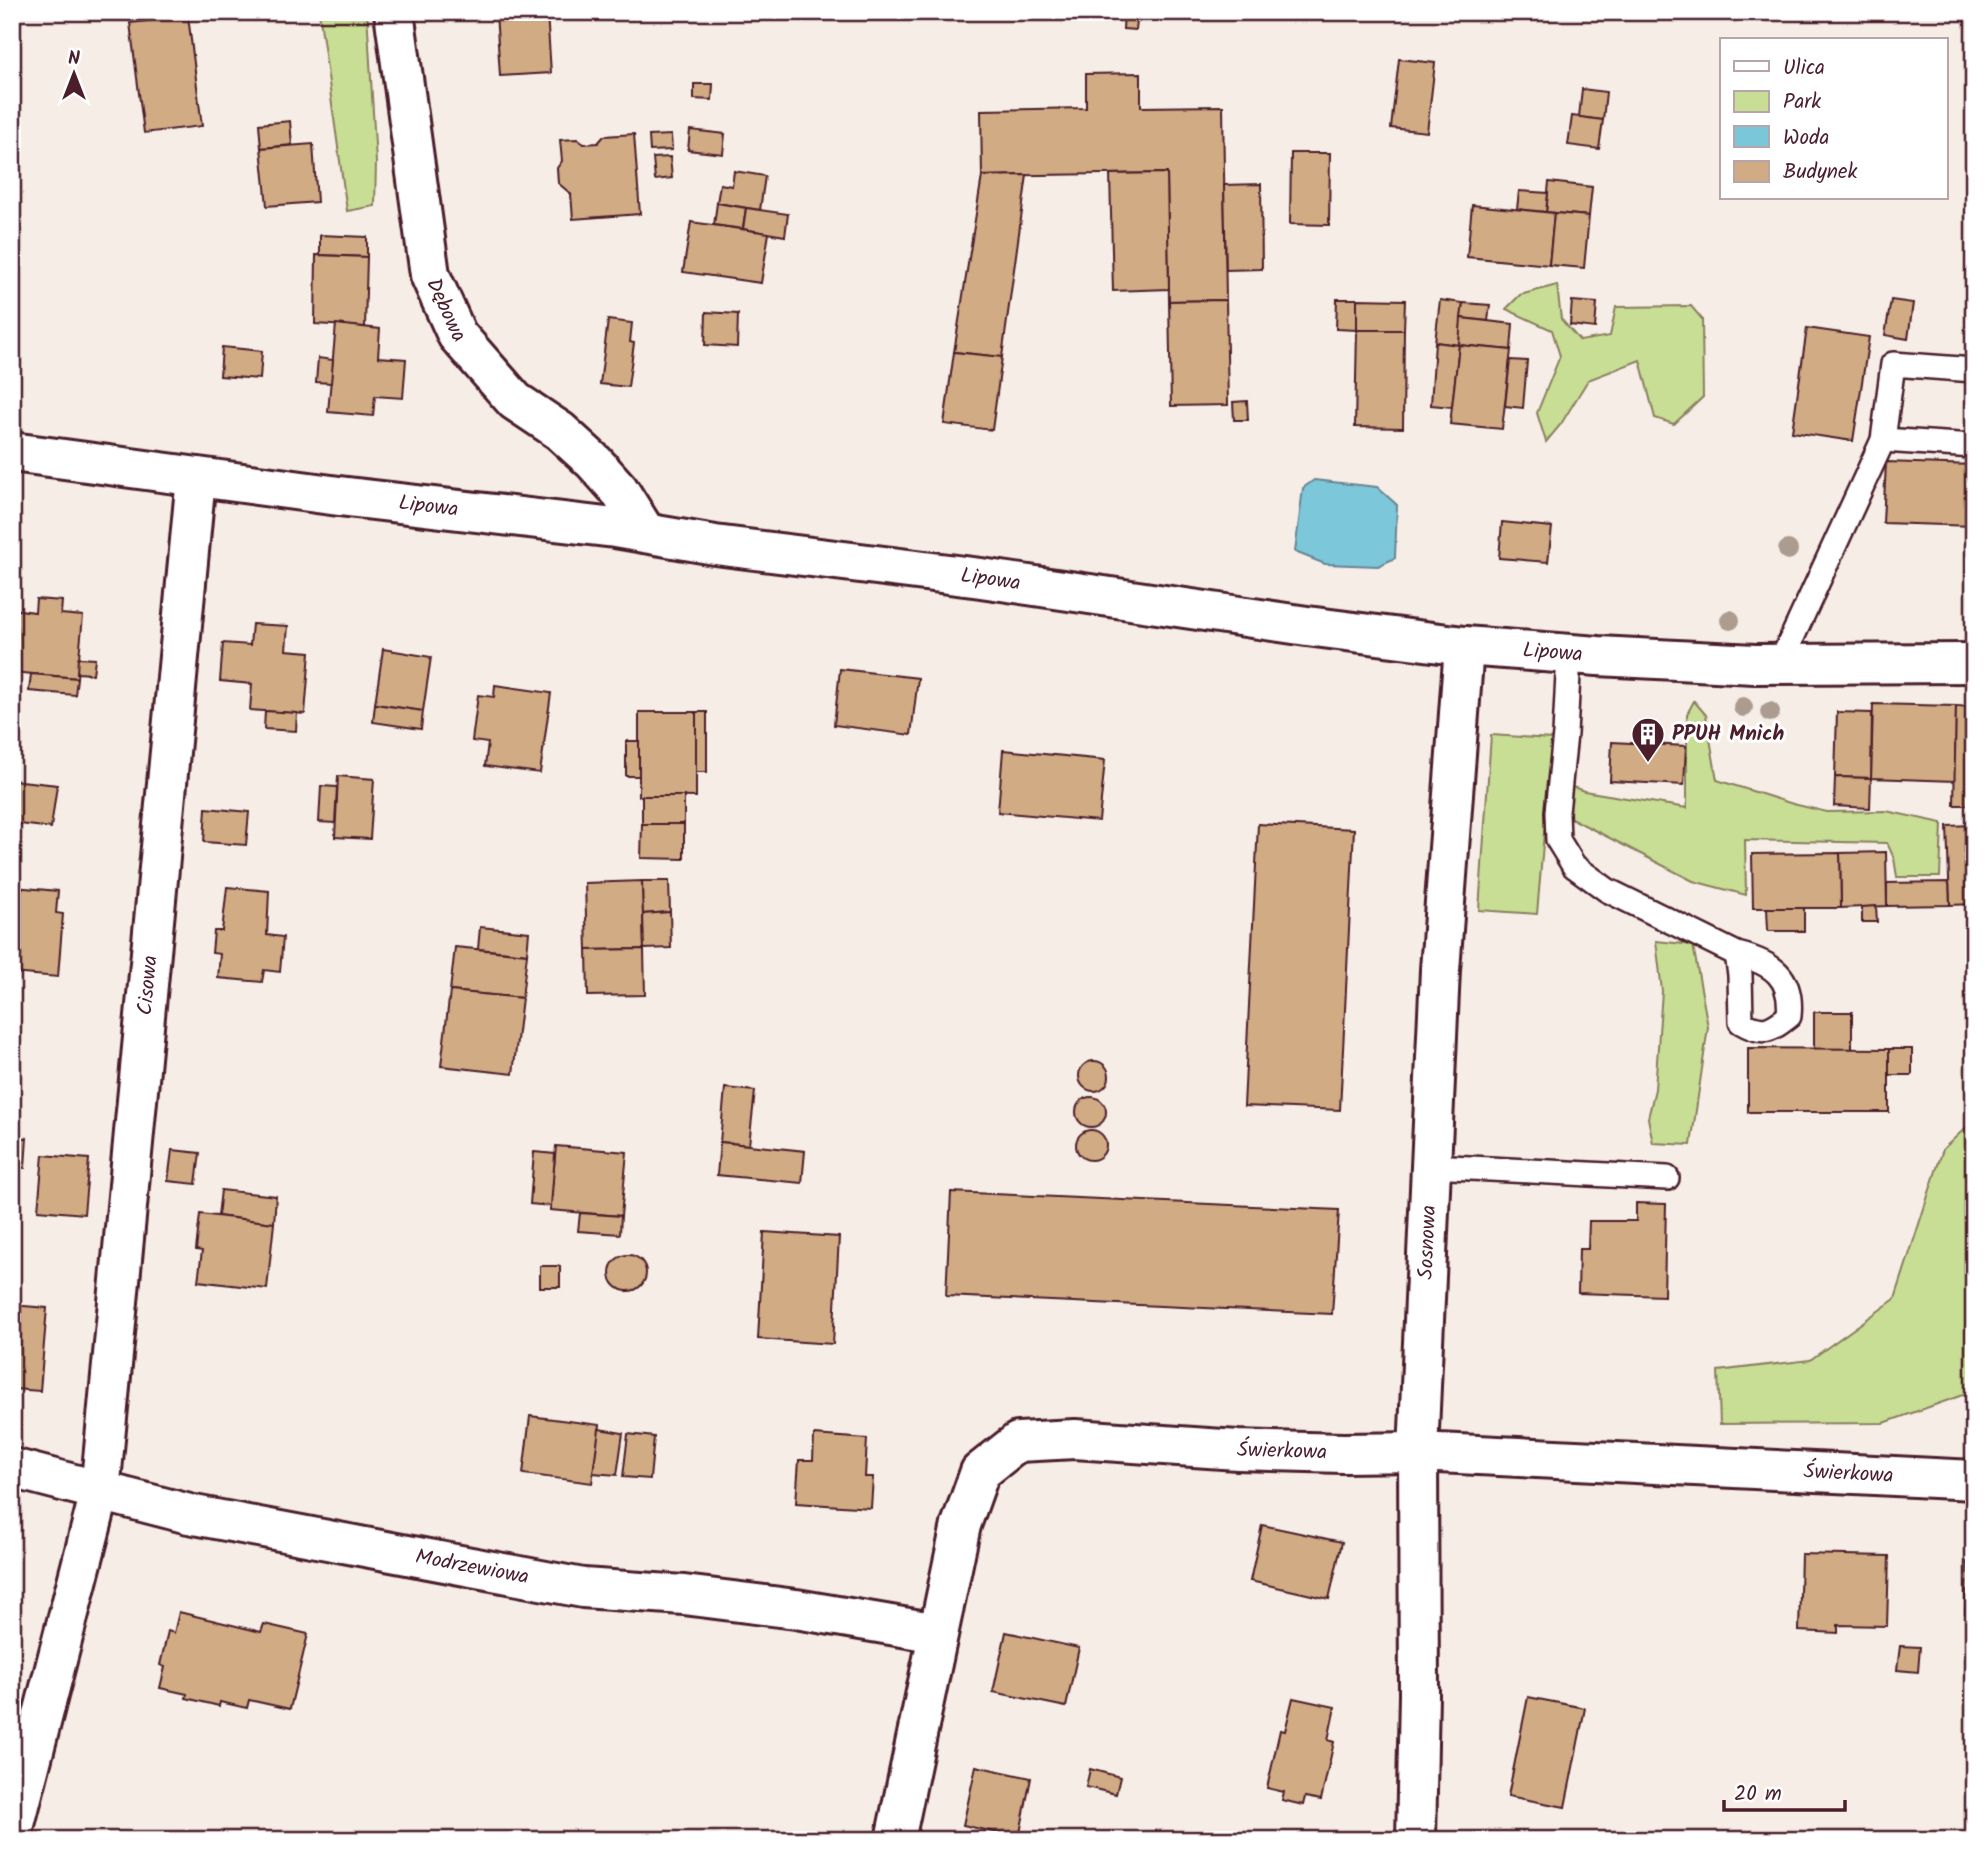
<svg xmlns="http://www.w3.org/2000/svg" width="1986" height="1852" font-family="Kalam,sans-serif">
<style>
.green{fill:#c8de94;stroke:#897e60;stroke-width:2}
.water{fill:#7bc7da;stroke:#678494;stroke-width:2}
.building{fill:#d1ab83;stroke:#4a1f2b;stroke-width:2}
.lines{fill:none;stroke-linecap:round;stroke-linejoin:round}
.lane-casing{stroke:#4a1f2b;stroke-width:28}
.street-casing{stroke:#4a1f2b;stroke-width:44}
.secondary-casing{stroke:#4a1f2b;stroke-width:44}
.lane{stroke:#fff;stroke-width:23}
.street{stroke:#fff;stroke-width:38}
.secondary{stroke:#fff;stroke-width:38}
.tree{fill:#ac9c90}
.labels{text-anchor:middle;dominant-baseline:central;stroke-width:6;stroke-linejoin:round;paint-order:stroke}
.street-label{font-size:21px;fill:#4a1f2b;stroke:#fff}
.poi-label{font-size:21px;font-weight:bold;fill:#4a1f2b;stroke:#fff;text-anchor:start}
</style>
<rect width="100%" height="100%" fill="#f6eee6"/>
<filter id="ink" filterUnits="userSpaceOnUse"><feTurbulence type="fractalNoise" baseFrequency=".0143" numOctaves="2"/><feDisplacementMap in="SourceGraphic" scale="14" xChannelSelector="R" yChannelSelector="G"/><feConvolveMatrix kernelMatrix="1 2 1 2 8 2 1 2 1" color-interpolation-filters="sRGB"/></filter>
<g filter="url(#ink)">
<g class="green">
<polygon points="319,12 367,12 376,162 375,206 347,211"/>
<polygon points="1557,285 1561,319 1580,341 1610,336 1616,307 1691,306 1702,319 1703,397 1674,424 1655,418 1640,360 1588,380 1561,424 1546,442 1537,413 1560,356 1552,330 1506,309 1520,295"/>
<polygon points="1694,701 1706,715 1717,780 1793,804 1827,812 1886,811 1942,823 1940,877 1897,877 1894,858 1887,843 1745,840 1746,895 1693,881 1563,814 1561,783 1584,791 1687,808 1687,714"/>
<polygon points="1491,735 1552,739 1537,914 1479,910"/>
<polygon points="1656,941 1693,945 1708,1027 1691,1145 1653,1143 1648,1118 1655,1089 1662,991"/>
<polygon points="1974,1120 1974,1391 1884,1423 1720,1424 1718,1371 1810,1360 1895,1299 1943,1149"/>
</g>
<polygon class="water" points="1314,480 1377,487 1397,505 1395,558 1378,566 1325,564 1295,552 1303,488"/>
<g class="building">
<polygon points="496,12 547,12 551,73 500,76"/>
<polygon points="1124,12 1138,12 1136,30 1123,29"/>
<polygon points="188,16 202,126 144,133 130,23"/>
<polygon points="1399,59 1435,63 1427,132 1391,128"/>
<polygon points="1141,73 1141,107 1223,106 1226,300 1169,301 1167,173 982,176 981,110 1086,108 1086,74"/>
<polygon points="694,84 713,84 712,100 694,99"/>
<polygon points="1582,89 1606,92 1603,120 1579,117"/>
<polygon points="1572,116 1603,120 1599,149 1568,145"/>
<polygon points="290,121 292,145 261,148 259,124"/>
<polygon points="690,130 725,134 723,154 688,150"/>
<polygon points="634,134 640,214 573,219 571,194 558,183 557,168 562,161 560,140 577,139 584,144 598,143 604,136"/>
<polygon points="671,135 672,150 650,151 649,136"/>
<polygon points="313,144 317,202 267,206 261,148"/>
<polygon points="1291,153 1330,153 1329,225 1290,224"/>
<polygon points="670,157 672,178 655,180 653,158"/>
<polygon points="734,171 765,176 760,210 717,203 720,184 732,186"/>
<polygon points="1167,173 1169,289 1113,291 1110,174"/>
<polygon points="1027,175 1002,357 954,352 982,176"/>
<polygon points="1549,182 1592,187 1589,216 1546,212"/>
<polygon points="1261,184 1262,269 1226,270 1224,185"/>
<polygon points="1519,191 1548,193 1546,212 1517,209"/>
<polygon points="717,203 746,208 743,229 714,225"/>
<polygon points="1472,205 1554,213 1549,265 1467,257"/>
<polygon points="746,208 788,214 785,236 743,229"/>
<polygon points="1554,213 1589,216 1584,268 1549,265"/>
<polygon points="691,222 769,233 761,283 683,272"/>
<polygon points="320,235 367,237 367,257 320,255"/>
<polygon points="316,255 367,257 365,327 315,324"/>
<polygon points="1337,299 1357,299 1357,330 1336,329"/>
<polygon points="1357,299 1405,300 1404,330 1357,330"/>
<polygon points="1226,300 1228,405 1171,406 1169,301"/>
<polygon points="1440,300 1463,303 1459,345 1435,342"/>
<polygon points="1891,300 1913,303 1908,339 1885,335"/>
<polygon points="1572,301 1597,303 1595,328 1570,325"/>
<polygon points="1463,303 1490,305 1488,321 1461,318"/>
<polygon points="706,312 738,314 737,347 705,345"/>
<polygon points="1461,318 1513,324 1511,350 1459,345"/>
<polygon points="608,320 632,323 630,342 634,343 628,387 600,384"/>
<polygon points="336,324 380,329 378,357 406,359 403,398 375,396 373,416 328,412"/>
<polygon points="1807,328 1869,337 1853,441 1792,432"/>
<polygon points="1357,330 1404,330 1403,428 1355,427"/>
<polygon points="1435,342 1459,345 1452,407 1431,405"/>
<polygon points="1459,345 1511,350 1502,429 1450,424"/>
<polygon points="222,347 262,351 260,379 220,376"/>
<polygon points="954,352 1002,357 992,430 944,424"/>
<polygon points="318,358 333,360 331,383 316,382"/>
<polygon points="1510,360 1527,361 1523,408 1505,406"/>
<polygon points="1247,401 1248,420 1234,420 1233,402"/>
<polygon points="1886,462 1974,465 1974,526 1883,523"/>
<polygon points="1502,522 1552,527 1548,562 1499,558"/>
<polygon points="36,599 62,601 61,614 83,616 77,678 12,672 12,609 35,612"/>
<polygon points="252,624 288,626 286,650 310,652 305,714 250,710 252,684 220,681 223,643 250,645"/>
<polygon points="383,649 431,657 423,711 375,704"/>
<polygon points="78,658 95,659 93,674 77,673"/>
<polygon points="840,669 918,678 911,735 834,725"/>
<polygon points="31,674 77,678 75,695 29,691"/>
<polygon points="495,685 551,693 540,773 485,766 488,743 472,741 478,695 494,697"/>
<polygon points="375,704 423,711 421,729 373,722"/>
<polygon points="1873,704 1956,706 1955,781 1871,778"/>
<polygon points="1956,706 1974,707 1974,805 1954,805"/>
<polygon points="265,711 297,713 296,731 264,729"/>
<polygon points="639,712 696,712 696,797 639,796"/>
<rect x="696" y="712" width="11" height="60"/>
<polygon points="1837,712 1872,713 1871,778 1835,777"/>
<rect x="626" y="741" width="13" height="35"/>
<polygon points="1612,742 1686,746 1684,785 1610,781"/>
<polygon points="1003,750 1105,760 1099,821 998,812"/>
<polygon points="338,776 374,779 370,839 335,837"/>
<polygon points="1835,777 1871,778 1870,808 1834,806"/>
<polygon points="12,780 57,785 51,828 12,823"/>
<polygon points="321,786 337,787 335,823 319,822"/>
<rect x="642" y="796" width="42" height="28"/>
<polygon points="206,808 249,812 246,845 204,842"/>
<polygon points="642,824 684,824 684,859 641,858"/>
<polygon points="1258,824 1354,829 1340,1110 1244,1106"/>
<polygon points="1974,825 1974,904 1950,905 1947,826"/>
<polygon points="1886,852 1887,906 1841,908 1840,853"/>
<polygon points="1840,853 1841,908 1753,908 1752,854"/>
<polygon points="642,881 644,949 587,950 585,883"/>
<polygon points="642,881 669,881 670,912 643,914"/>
<polygon points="1949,882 1950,905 1887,906 1887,883"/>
<polygon points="14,887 58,891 56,913 63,914 58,977 12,973"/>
<polygon points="227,887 269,891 267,935 283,937 280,972 264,970 262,982 218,978 220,954 212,953 214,931 222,931"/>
<polygon points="1876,906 1877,922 1862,922 1862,907"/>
<polygon points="1767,908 1804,908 1804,931 1768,931"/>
<polygon points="670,912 671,948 644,949 643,914"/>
<polygon points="480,927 529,932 527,954 478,949"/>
<polygon points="455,947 527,954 522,998 450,991"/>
<polygon points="644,949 645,995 588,996 587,950"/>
<polygon points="450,991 522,998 513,1074 441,1066"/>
<rect x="1814" y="1012" width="38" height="37"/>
<polygon points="1748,1048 1889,1049 1889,1112 1748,1112"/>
<rect x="1889" y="1049" width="23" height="26"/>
<circle cx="1094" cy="1076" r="15"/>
<polygon points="725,1088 755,1091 749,1145 720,1142"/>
<circle cx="1091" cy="1112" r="15"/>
<circle cx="1091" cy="1145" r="15"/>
<polygon points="12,1137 27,1138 25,1168 12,1167"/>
<polygon points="720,1142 805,1151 802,1183 717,1175"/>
<polygon points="556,1146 627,1152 621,1216 550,1210"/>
<polygon points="172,1150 200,1153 196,1184 168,1181"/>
<polygon points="534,1152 555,1154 551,1206 530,1204"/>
<polygon points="43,1155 89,1159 84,1214 38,1210"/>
<polygon points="221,1190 276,1196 274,1223 218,1216"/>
<polygon points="951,1192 1339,1210 1332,1314 946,1296"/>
<polygon points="1636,1203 1666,1204 1664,1296 1578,1293 1579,1249 1588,1249 1589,1221 1636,1221"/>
<polygon points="580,1213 621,1216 620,1234 578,1231"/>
<polygon points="200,1214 274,1223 267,1289 198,1281 202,1251 196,1250"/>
<polygon points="764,1232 839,1237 833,1344 758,1339"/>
<circle cx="628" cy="1273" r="18"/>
<rect x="540" y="1266" width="20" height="21"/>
<polygon points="12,1305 47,1308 40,1391 14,1389"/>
<polygon points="530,1416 600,1425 592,1483 523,1474"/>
<polygon points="599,1429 623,1433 617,1475 593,1473"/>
<polygon points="628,1434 654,1437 650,1479 623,1477"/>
<polygon points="814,1435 867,1439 865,1477 873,1477 871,1508 796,1503 799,1460 813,1460"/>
<polygon points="1262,1525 1342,1542 1329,1599 1250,1581"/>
<polygon points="1801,1554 1889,1556 1887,1626 1838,1625 1838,1633 1799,1631"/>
<polygon points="1967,1562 1974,1563 1974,1613 1965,1613"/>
<polygon points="179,1612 261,1632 264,1624 308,1634 290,1709 249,1700 247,1708 220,1702 219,1706 186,1698 187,1694 160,1688 165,1667 160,1665 168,1631 174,1633"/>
<polygon points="1006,1632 1079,1648 1066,1707 993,1692"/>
<polygon points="1900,1646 1920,1647 1918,1672 1897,1670"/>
<polygon points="1528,1697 1585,1708 1565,1807 1508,1796"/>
<polygon points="1293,1698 1335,1707 1328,1740 1334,1742 1321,1800 1305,1797 1303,1805 1282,1800 1284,1792 1267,1788 1280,1730 1285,1731"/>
<polygon points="976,1766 1031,1778 1019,1838 963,1825"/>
<polygon points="1090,1769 1120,1777 1116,1794 1086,1787"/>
</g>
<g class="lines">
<defs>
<g id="lane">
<polyline points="1883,440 1974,446"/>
<path d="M1569,654l-4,80 -8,78 1,28 16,26 33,24 130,64 3,21 1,47c22,13 29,9 48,-6 4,-39 -16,-53 -52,-62"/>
<polyline points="1780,664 1883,440 1893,364 1974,370"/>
<polyline points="1431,1166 1667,1178"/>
</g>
<g id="street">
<path id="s1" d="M394,12l36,263 27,60 58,66 45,30 34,31 25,28 27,43"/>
<path id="s2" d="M12,1468l177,46 394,74 101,7 112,14 142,24"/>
<path id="s3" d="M12,1836l88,-344 96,-1015"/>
<path id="s4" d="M895,1840l66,-315 19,-53 38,-30 57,-3 163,11 105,3 75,-1 556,28"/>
<path id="s5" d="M1416,1840l3,-145 -1,-243 22,-482 24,-324"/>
</g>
<g id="secondary">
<path id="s6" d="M12,452l327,44 276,32 100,17 266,33 326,48 157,20 134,10 157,8 219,-1"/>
</g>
</defs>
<use href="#lane" class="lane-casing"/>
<use href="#street" class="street-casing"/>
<use href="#secondary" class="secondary-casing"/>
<use href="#lane" class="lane"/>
<use href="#street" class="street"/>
<use href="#secondary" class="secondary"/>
</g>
<g class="tree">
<circle cx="1788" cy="550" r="10"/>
<circle cx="1730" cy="620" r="10"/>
<circle cx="1743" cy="707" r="10"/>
<circle cx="1770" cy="712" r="10"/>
</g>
</g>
<defs>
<symbol id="building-pin" viewBox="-11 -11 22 30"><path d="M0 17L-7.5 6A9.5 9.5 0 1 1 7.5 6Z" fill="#4a1f2b" stroke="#fff"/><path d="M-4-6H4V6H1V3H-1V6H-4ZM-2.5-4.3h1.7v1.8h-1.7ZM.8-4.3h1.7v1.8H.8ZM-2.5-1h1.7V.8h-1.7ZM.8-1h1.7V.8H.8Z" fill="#fff"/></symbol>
</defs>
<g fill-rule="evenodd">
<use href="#building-pin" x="1629" y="715" width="38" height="52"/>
</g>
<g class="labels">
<g class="street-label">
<text stroke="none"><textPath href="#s1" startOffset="304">Dębowa</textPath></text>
<text stroke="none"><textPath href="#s6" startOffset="420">Lipowa</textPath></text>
<text stroke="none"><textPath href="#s6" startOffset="987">Lipowa</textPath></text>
<text stroke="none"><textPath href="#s6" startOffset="1554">Lipowa</textPath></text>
<text stroke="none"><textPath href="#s3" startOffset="864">Cisowa</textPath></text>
<text stroke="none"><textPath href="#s5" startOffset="598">Sosnowa</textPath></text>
<text stroke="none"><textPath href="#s4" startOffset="691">Świerkowa</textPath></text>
<text stroke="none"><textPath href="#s4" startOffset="1258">Świerkowa</textPath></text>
<text stroke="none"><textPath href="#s2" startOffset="471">Modrzewiowa</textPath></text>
</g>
<g class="poi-label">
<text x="1672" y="734">PPUH Mnich</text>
</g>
</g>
<rect width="1986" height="1852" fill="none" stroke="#fff" stroke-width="42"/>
<rect x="21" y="21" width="1944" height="1810" fill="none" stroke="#4a1f2b" stroke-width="2.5" filter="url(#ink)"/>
<rect x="1720" y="38" width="228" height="161" fill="#ffffff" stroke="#b7a5aa" stroke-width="2"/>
<rect x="1734" y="61" width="35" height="10" fill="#ffffff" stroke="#b7a5aa" stroke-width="2"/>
<text x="1783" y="74" font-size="21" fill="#4a1f2b">Ulica</text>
<rect x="1734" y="91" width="35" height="21" fill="#c8de94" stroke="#b7a5aa" stroke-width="2"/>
<text x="1783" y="108" font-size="21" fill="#4a1f2b">Park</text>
<rect x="1734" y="126" width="35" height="21" fill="#7bc7da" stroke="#b7a5aa" stroke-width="2"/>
<text x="1783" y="144" font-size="21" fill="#4a1f2b">Woda</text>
<rect x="1734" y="161" width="35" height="21" fill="#d1ab83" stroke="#b7a5aa" stroke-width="2"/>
<text x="1783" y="178" font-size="21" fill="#4a1f2b">Budynek</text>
<g transform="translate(74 74)" stroke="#ffffff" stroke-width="5" paint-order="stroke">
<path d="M0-5L12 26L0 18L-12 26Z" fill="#4a1f2b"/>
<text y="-10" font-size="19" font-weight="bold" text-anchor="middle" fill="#4a1f2b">N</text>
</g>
<path d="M1724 1800v10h121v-10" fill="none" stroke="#4a1f2b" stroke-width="3.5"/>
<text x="1734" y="1800" font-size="21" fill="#4a1f2b" stroke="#ffffff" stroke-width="5" paint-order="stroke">20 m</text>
</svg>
